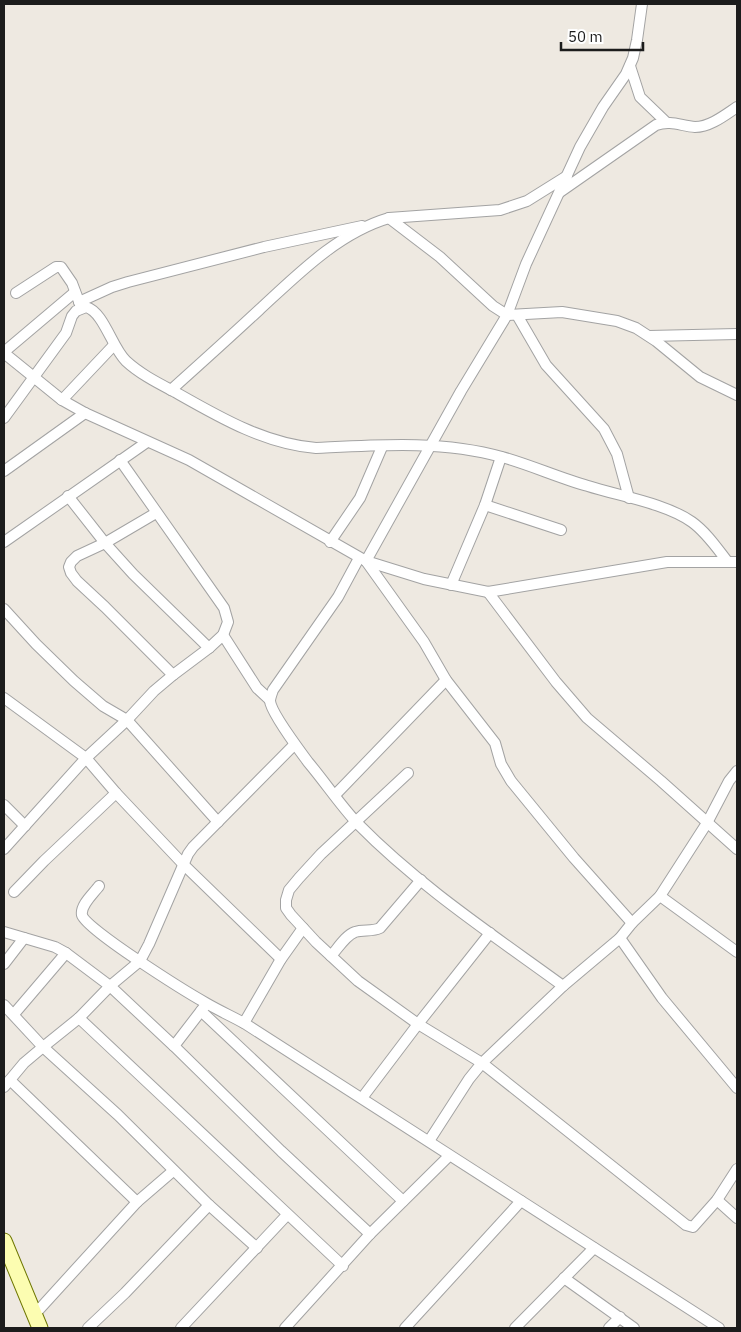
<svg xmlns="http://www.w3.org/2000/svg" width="741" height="1332" font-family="'IBM Plex Sans',sans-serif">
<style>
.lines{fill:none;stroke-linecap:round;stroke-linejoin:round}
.street-casing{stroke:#a3a3a3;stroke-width:12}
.secondary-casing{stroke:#6e7600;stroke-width:17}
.street{stroke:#fff;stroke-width:10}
.secondary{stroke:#fcfdb1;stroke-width:15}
</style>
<rect width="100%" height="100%" fill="#eee9e1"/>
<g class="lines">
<defs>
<g id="street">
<polyline points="630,66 640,97 666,122"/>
<path d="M560,192l96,-67c15,-5 25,1 39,2 15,0 30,-12 42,-20"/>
<polyline points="389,218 440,257 493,306 507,315 562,312 617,321 636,328 656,341 700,377 737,395"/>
<polyline points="16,293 56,267 61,267 72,283 81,307"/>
<polyline points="79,302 112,287 128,282 264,247 362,226"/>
<polyline points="517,315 546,365 604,429 617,454 629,498"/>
<polyline points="649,336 737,334"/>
<polyline points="4,352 75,292"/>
<polyline points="4,353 62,400 85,413 189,460 366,561 424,579 488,592 667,562 737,562"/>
<path d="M171,390c29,-26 59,-53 88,-80 38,-35 79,-77 130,-92l111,-8 27,-9 40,-25"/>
<polyline points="62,400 114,345"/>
<path d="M4,418l62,-85 6,-17 4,-5 10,-4c18,5 26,41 40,54 14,13 32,22 49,31 44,25 90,52 141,56 61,-3 126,-8 186,9 29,8 57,21 86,29 31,10 77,17 104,36 14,10 25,26 35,39"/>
<polyline points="4,471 85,413"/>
<polyline points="68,496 105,543 133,574 209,648"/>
<polyline points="485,505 561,530"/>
<polyline points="156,513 105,543 77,556 71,562 69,567 71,573 77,581 105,607 173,675"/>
<polyline points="4,542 147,442"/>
<polyline points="330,542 360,498 382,447"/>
<path d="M359,558l-21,39 -65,93c-1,3 -3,8 -3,11 1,12 30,50 38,61 17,20 32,43 50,62 61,62 135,111 205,162"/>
<polyline points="451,585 485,505 501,457"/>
<polyline points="488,592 556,682 587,718 661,781 737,849"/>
<polyline points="4,609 36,644 74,681 103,706 127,720 218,822"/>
<polyline points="223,635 257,688 270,700"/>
<polyline points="4,698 86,758 116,793 184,865 281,959"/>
<polyline points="408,773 321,854 299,878 289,890 286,900 286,908 291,915 316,942 358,981 418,1024 482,1063 686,1225 693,1227 717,1200 737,1169"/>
<polyline points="335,795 446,680"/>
<polyline points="4,805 25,826"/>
<polyline points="4,849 86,758 127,720 154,691 173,675 209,648 223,635 228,622 224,608 120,460"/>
<path d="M99,886c-5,7 -19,19 -17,29 3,14 106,78 124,88 12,7 25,13 38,20l475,305"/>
<polyline points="14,892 44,861 116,793"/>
<polyline points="660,896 737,952"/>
<polyline points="632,923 574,858 511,781 501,764 495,743 446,680 424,642 366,561 461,391 507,315 526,264 580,147 603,107 626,74 633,58 637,40 642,4"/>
<polyline points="4,932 55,947 66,953 110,986 174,1046 281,1151 370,1234"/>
<polyline points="620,938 662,998 737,1088"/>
<path d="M331,956c7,-8 15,-21 24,-24 8,-3 17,0 25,-4l41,-48"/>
<polyline points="4,964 24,938"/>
<polyline points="4,1005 43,1047 118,1115 209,1205 257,1248"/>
<polyline points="201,1011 403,1201"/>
<polyline points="14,1014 66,953"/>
<polyline points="79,1018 343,1266"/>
<polyline points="244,1023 281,959 303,928"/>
<polyline points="174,1046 204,1007"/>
<polyline points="10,1080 137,1202"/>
<polyline points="4,1087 24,1063 43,1047 79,1018 110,986 140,961 149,944 188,854 193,847 294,745"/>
<polyline points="362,1098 418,1024 490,933"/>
<polyline points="429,1141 469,1079 482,1063 563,986 620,938 632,923 660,896 707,823 729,781 737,771"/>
<polyline points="717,1200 737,1218"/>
<polyline points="564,1278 634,1328"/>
<polyline points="35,1314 137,1202 173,1171"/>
<polyline points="88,1328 125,1293 209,1205"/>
<polyline points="181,1328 287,1215"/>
<polyline points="285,1328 370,1234 449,1156"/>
<polyline points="405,1328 521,1201"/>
<polyline points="515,1328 594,1248"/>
<polyline points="609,1328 620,1317"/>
</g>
<polyline id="secondary" points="4,1241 40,1328"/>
</defs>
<use href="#street" class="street-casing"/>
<use href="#secondary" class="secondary-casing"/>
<use href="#street" class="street"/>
<use href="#secondary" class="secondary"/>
</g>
<rect width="741" height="1332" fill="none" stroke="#1c1c1c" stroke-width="10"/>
<path d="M561 42v8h82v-8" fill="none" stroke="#1c1c1c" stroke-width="2.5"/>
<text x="568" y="42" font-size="15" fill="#1c1c1c" stroke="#ffffff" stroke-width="4" paint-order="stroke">50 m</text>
</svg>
